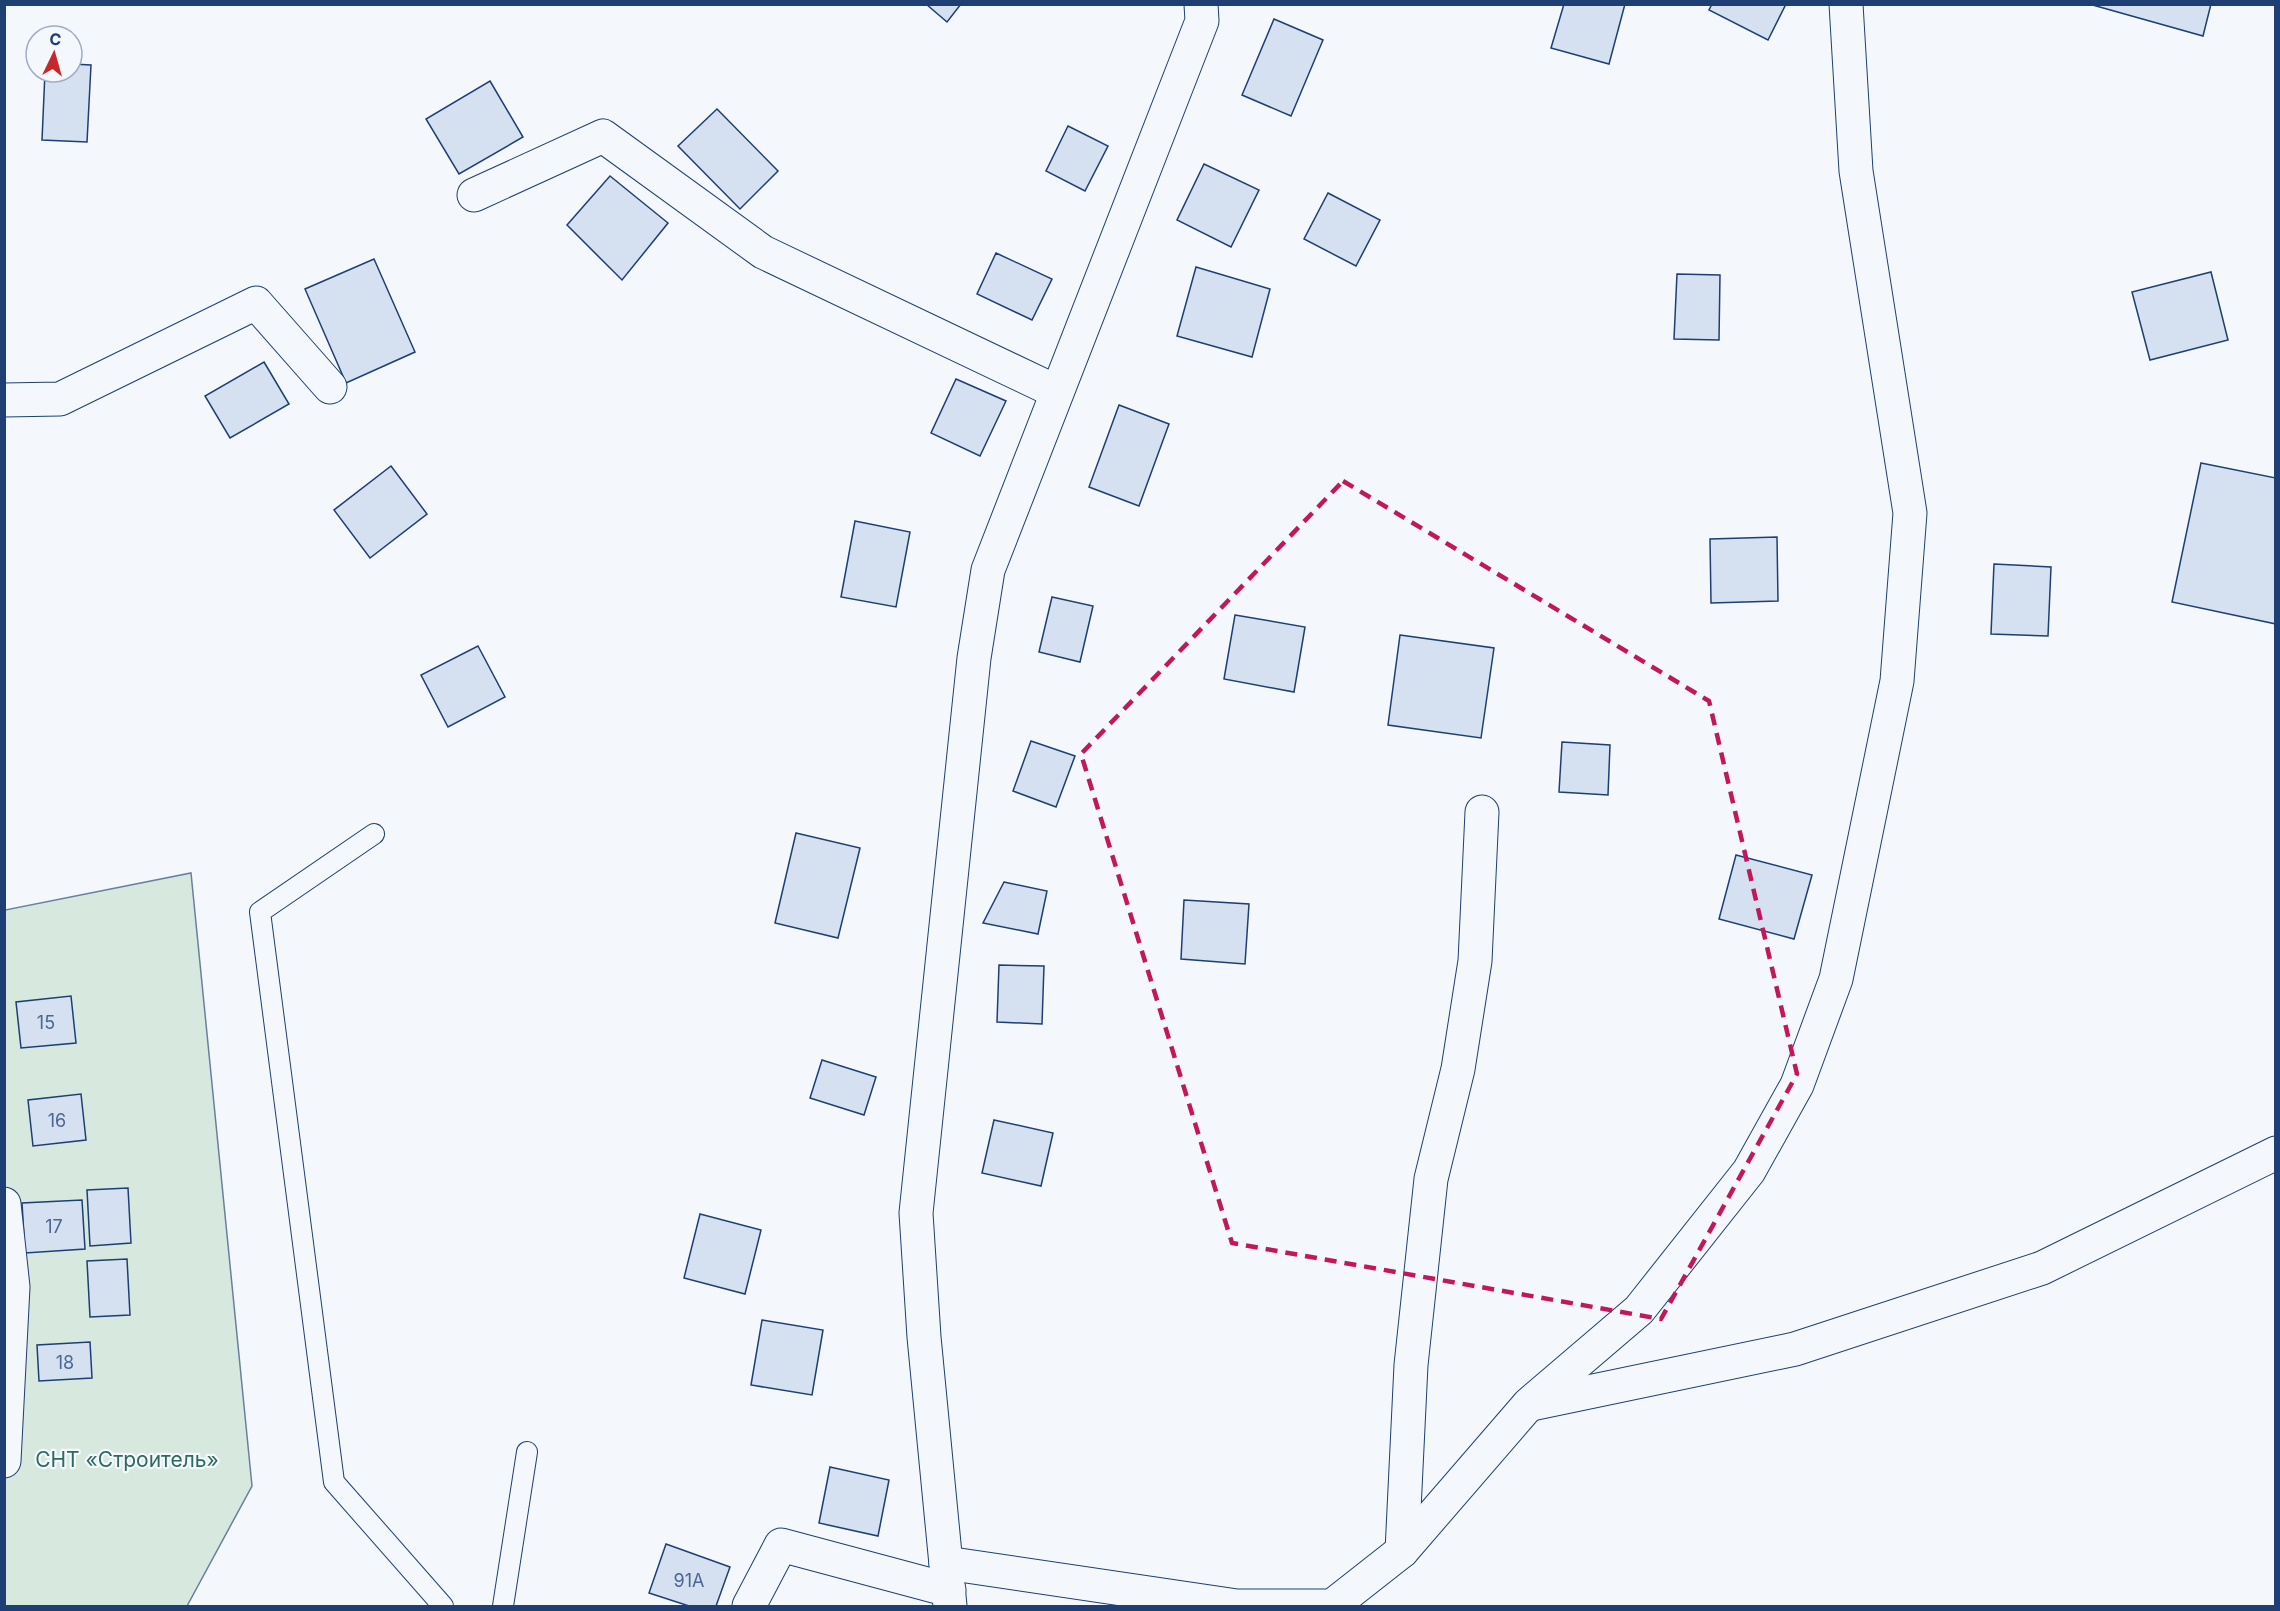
<svg xmlns="http://www.w3.org/2000/svg" width="2280" height="1611" font-family="Inter,sans-serif">
<style>
.green{fill:#d7e8df;stroke:#687fa3;stroke-width:1.5}
.building{fill:#d5e0f0;stroke:#1d3f73;stroke-width:1.5}
.lines{fill:none;stroke-linecap:round;stroke-linejoin:round}
.lane-casing{stroke:#1d3f73;stroke-width:22}
.street-casing{stroke:#1d3f73;stroke-width:35}
.secondary-casing{stroke:#1d3f73;stroke-width:35}
.lane{stroke:#f4f7fb;stroke-width:20}
.street{stroke:#f4f7fb;stroke-width:33}
.secondary{stroke:#f4f7fb;stroke-width:33}
.marked{fill:none;stroke:#c2185b;stroke-width:4.5;stroke-dasharray:12 8;stroke-linejoin:round}
.labels{text-anchor:middle;dominant-baseline:central;stroke-width:4.5;stroke-linejoin:round;paint-order:stroke}
.number-label{font-size:18px;fill:#4b6792}
.park-label{font-size:21px;fill:#2c6c60;stroke:#f4f7fb}
</style>
<rect width="100%" height="100%" fill="#f4f7fb"/>
<polygon class="green" points="191,873 252,1486 187,1606 5,1606 5,910"/>
<g class="building">
<polygon points="926,4 961,4 947,22"/>
<polygon points="1564,4 1625,4 1609,64 1551,48"/>
<polygon points="1712,4 1786,4 1768,40 1709,10"/>
<polygon points="2089,4 2211,4 2203,36"/>
<polygon points="1274,19 1323,40 1291,116 1242,95"/>
<polygon points="72,64 91,65 87,142 42,140 45,72 72,72"/>
<polygon points="490,81 523,137 459,174 426,119"/>
<polygon points="717,109 778,171 740,209 678,146"/>
<polygon points="1068,126 1108,146 1085,191 1046,171"/>
<polygon points="1204,164 1259,190 1231,247 1177,220"/>
<polygon points="610,176 668,223 622,280 567,225"/>
<polygon points="1328,193 1380,220 1356,266 1304,239"/>
<polygon points="996,253 1052,279 1032,320 977,294"/>
<polygon points="374,259 415,352 346,383 305,289"/>
<polygon points="1196,267 1270,289 1252,357 1177,336"/>
<polygon points="2211,272 2228,340 2150,360 2132,292"/>
<polygon points="1677,274 1720,275 1719,340 1674,339"/>
<polygon points="264,362 289,404 230,438 205,396"/>
<polygon points="956,379 1006,401 980,456 931,433"/>
<polygon points="1119,405 1169,424 1139,506 1089,487"/>
<polygon points="2201,463 2276,478 2276,624 2172,602"/>
<polygon points="391,466 427,514 370,558 334,510"/>
<polygon points="855,521 910,532 896,607 841,597"/>
<polygon points="1777,537 1778,601 1711,603 1710,539"/>
<polygon points="1994,564 2051,567 2048,636 1991,634"/>
<polygon points="1052,597 1093,606 1080,662 1039,652"/>
<polygon points="1235,615 1305,627 1294,692 1224,679"/>
<polygon points="1400,635 1494,648 1481,738 1388,725"/>
<polygon points="478,646 505,697 448,727 421,675"/>
<polygon points="1031,741 1075,756 1056,807 1013,791"/>
<polygon points="1562,742 1610,745 1608,795 1559,792"/>
<polygon points="796,833 860,848 838,938 775,923"/>
<polygon points="1736,855 1812,875 1794,939 1719,919"/>
<polygon points="1004,882 1047,891 1038,934 983,923"/>
<polygon points="1184,900 1249,904 1245,964 1181,959"/>
<polygon points="999,965 1044,966 1042,1024 997,1022"/>
<polygon points="71,996 76,1043 21,1048 16,1002"/>
<polygon points="822,1060 876,1077 864,1115 810,1098"/>
<polygon points="81,1094 86,1140 33,1146 28,1100"/>
<polygon points="994,1120 1053,1133 1041,1186 982,1173"/>
<polygon points="128,1188 131,1243 90,1246 87,1190"/>
<polygon points="82,1200 85,1249 25,1253 22,1203"/>
<polygon points="700,1214 761,1230 745,1294 684,1278"/>
<polygon points="127,1259 130,1315 90,1317 87,1261"/>
<polygon points="762,1320 823,1330 812,1395 751,1385"/>
<polygon points="90,1342 92,1378 39,1381 37,1345"/>
<polygon points="830,1467 889,1480 878,1536 819,1523"/>
<polygon points="666,1544 730,1567 716,1606 689,1606 649,1593"/>
</g>
<g class="lines">
<defs>
<g id="lane">
<polyline points="374,834 260,912 334,1482 443,1606"/>
<polyline points="503,1606 527,1452"/>
</g>
<g id="street">
<polyline points="474,195 603,136 763,252 1057,392"/>
<polyline points="4,400 60,399 256,303 330,387"/>
<polyline points="4,1204 13,1287 4,1461"/>
<polyline points="1531,1404 1795,1349 2042,1268 2276,1153"/>
<polyline points="1402,1551 1411,1365 1431,1179 1458,1069 1475,961 1482,812"/>
<polyline points="946,1563 1237,1606 1332,1606 1402,1551 1529,1404 1639,1310 1749,1171 1797,1085 1836,979 1897,681 1910,513 1856,171 1846,4"/>
<polyline points="749,1606 781,1545 949,1590"/>
</g>
<polyline id="secondary" points="950,1606 924,1337 916,1213 974,658 988,570 1202,21 1201,4"/>
</defs>
<use href="#lane" class="lane-casing"/>
<use href="#street" class="street-casing"/>
<use href="#secondary" class="secondary-casing"/>
<use href="#lane" class="lane"/>
<use href="#street" class="street"/>
<use href="#secondary" class="secondary"/>
</g>
<path class="marked" d="M1343,481l366,220 88,373 -136,245 -429,-76 -151,-489z"/>
<g class="labels">
<g class="number-label">
<text x="46" y="1022">15</text>
<text x="57" y="1120">16</text>
<text x="54" y="1226">17</text>
<text x="65" y="1362">18</text>
<text x="689" y="1580">91А</text>
</g>
<g class="park-label">
<text x="127" y="1459">СНТ «Строитель»</text>
</g>
</g>
<rect width="2280" height="1611" fill="none" stroke="#1d3f73" stroke-width="12"/>
<g transform="translate(54 54) rotate(5)"><circle r="28" fill="#f4f7fb" stroke="#9eadc5" stroke-width="1.5"/>
<path d="M0-4.5L10 22L0 15L-10 22Z" fill="#c62828"/>
<text y="-9" font-size="16" font-weight="bold" text-anchor="middle" fill="#1d3f73">С</text>
</g>
</svg>
